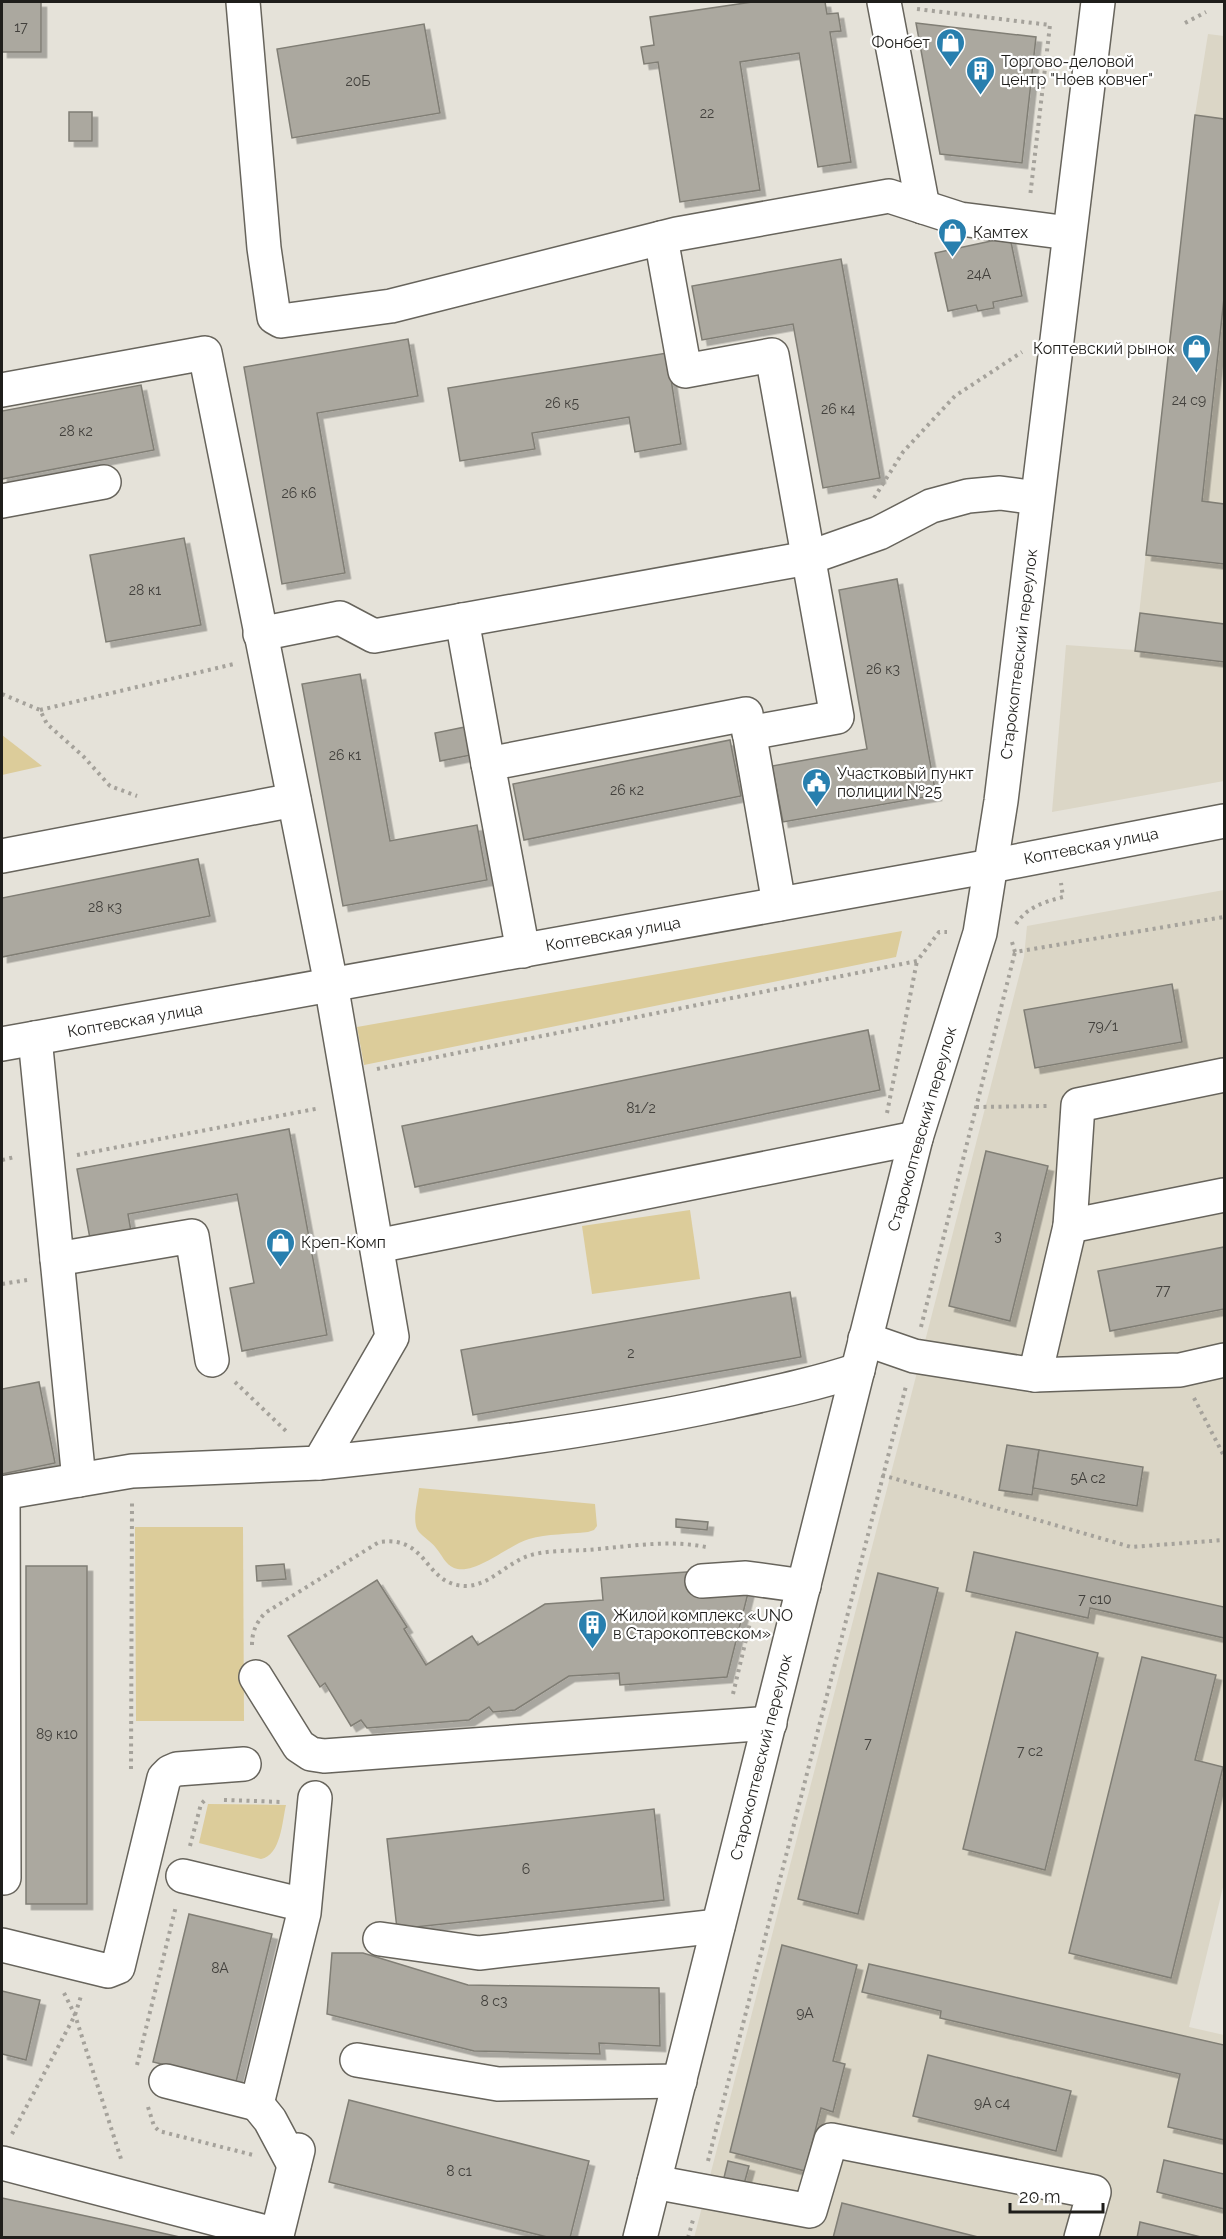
<svg xmlns="http://www.w3.org/2000/svg" width="1226" height="2239" font-family="Raleway,sans-serif">
<style>
.built{fill:#dbd6c6}
.green{fill:#dccc9a}
.building{fill:#aba89f;stroke:#807e75;stroke-width:1.5;filter:url(#shadow)}
.lines{fill:none;stroke-linecap:round;stroke-linejoin:round}
.minor-casing{stroke:#67645c;stroke-width:36}
.path{stroke:#a5a29b;stroke-width:4;stroke-dasharray:3 4.5;stroke-linecap:butt}
.minor{stroke:#fff;stroke-width:33}
.labels{text-anchor:middle;dominant-baseline:central;stroke-width:4.5;stroke-linejoin:round;paint-order:stroke}
.number-label{font-size:14px;fill:#42403c}
.poi-label{font-size:16px;fill:#1f1e1b;stroke:#fff;text-anchor:start}
.street-label{font-size:16px;fill:#1f1e1b;stroke:#fff}
</style>
<defs>
<filter id="shadow"><feDropShadow dx="5.5" dy="5.5" stdDeviation="0" flood-color="#0004"/></filter>
</defs>
<rect width="100%" height="100%" fill="#e5e2d9"/>
<g class="built">
<polygon points="1208,34 1224,36 1224,781 1052,812 1066,645 1135,650 1195,115"/>
<polygon points="1224,890 1224,1883 1189,2027 1224,2035 1224,2237 694,2238 1024,957 1027,926"/>
</g>
<g class="green">
<polygon points="2,735 42,766 2,775"/>
<polygon points="902,931 896,957 364,1065 357,1027"/>
<polygon points="690,1210 700,1279 592,1294 582,1226"/>
<path d="M419,1488l176,16 2,22 -3,4 -6,2c-19,2 -41,2 -59,7 -21,6 -54,37 -75,29 -9,-4 -12,-13 -18,-20 -5,-7 -12,-10 -17,-16 -8,-9 -1,-32 0,-44z"/>
<polygon points="135,1527 243,1527 244,1721 136,1721"/>
<path d="M208,1804l78,1c-4,17 -5,50 -25,54l-62,-16z"/>
</g>
<g class="building">
<rect x="2" y="2" width="39" height="50"/>
<polygon points="752,2 825,2 827,14 838,13 841,31 830,32 851,162 818,167 799,53 740,62 760,190 680,202 658,62 644,64 641,47 654,45 650,17"/>
<polygon points="916,23 1036,37 1022,163 940,154"/>
<polygon points="424,24 440,113 292,138 277,49"/>
<rect x="69" y="112" width="23" height="29"/>
<polygon points="1195,115 1224,119 1224,298 1202,501 1224,504 1224,564 1146,555"/>
<polygon points="1010,237 1022,296 993,302 994,308 978,311 976,305 948,311 935,253"/>
<polygon points="841,259 880,478 823,488 793,324 702,340 692,286"/>
<polygon points="408,339 418,396 317,413 345,573 282,584 244,367"/>
<polygon points="667,353 681,444 635,452 629,417 532,433 535,449 460,461 448,388"/>
<polygon points="141,385 154,450 2,479 2,411"/>
<polygon points="184,538 201,625 106,642 90,555"/>
<polygon points="897,579 936,795 783,822 772,766 867,749 839,590"/>
<polygon points="1140,613 1224,624 1224,662 1135,651"/>
<polygon points="360,674 390,841 477,825 487,880 343,906 302,684"/>
<polygon points="470,726 476,754 440,761 435,733"/>
<polygon points="730,740 741,796 524,840 513,784"/>
<polygon points="198,859 210,916 2,957 2,898"/>
<polygon points="1172,984 1182,1042 1035,1068 1024,1010"/>
<polygon points="868,1030 880,1090 415,1187 402,1126"/>
<polygon points="289,1129 327,1335 242,1351 230,1288 254,1283 237,1194 128,1214 132,1237 91,1244 77,1169"/>
<polygon points="986,1151 1048,1166 1010,1321 949,1306"/>
<polygon points="1224,1247 1224,1309 1110,1331 1098,1271"/>
<polygon points="790,1292 801,1357 473,1415 461,1350"/>
<polygon points="39,1382 55,1463 2,1474 2,1389"/>
<polygon points="1007,1445 1039,1450 1032,1495 999,1490"/>
<polygon points="1039,1450 1143,1467 1137,1506 1033,1488"/>
<polygon points="676,1519 708,1522 707,1530 676,1527"/>
<polygon points="974,1552 1224,1607 1224,1638 1090,1608 1088,1618 966,1591"/>
<polygon points="284,1564 286,1579 257,1581 256,1566"/>
<rect x="26" y="1566" width="61" height="338"/>
<polygon points="701,1571 749,1589 727,1677 620,1685 619,1673 569,1676 515,1710 493,1712 489,1707 469,1720 367,1728 361,1720 351,1726 325,1683 320,1687 288,1636 377,1580 407,1627 404,1629 426,1665 472,1636 478,1645 545,1604 603,1600 601,1578"/>
<polygon points="878,1573 938,1588 858,1914 798,1899"/>
<polygon points="1016,1632 1098,1653 1045,1870 963,1849"/>
<polygon points="1142,1657 1216,1675 1195,1760 1223,1767 1171,1978 1069,1953"/>
<polygon points="654,1809 664,1900 397,1929 387,1839"/>
<polygon points="189,1914 272,1934 236,2082 153,2062"/>
<polygon points="782,1945 857,1965 833,2061 845,2064 833,2112 821,2108 805,2171 730,2152"/>
<polygon points="332,1953 363,1953 468,1985 659,1988 660,2046 599,2043 600,2054 474,2051 327,2014"/>
<polygon points="869,1964 1224,2045 1224,2140 1168,2127 1180,2074 940,2018 941,2011 862,1992"/>
<polygon points="2,1991 40,2000 26,2060 2,2054"/>
<polygon points="928,2055 1071,2091 1056,2151 913,2116"/>
<polygon points="349,2100 589,2161 570,2238 551,2238 329,2182"/>
<polygon points="1164,2160 1224,2174 1224,2209 1157,2192"/>
<polygon points="728,2161 749,2166 741,2195 721,2190"/>
<polygon points="2,2198 100,2219 184,2238 2,2238"/>
<polygon points="842,2203 982,2238 833,2238"/>
<polygon points="1140,2222 1205,2238 1137,2238"/>
</g>
<g class="lines">
<defs>
<g id="minor">
<polyline points="243,2 264,248 274,317 281,321 391,306 677,234 889,196 960,219 1069,233"/>
<polyline points="884,2 923,207"/>
<polyline points="661,238 685,371 772,355 837,717 749,733"/>
<polyline points="2,390 205,353 331,984 392,1337 319,1463 132,1471 2,1493"/>
<polyline points="2,501 104,482"/>
<polyline points="462,620 488,764"/>
<polyline points="260,634 340,618 374,636 808,558 879,533 931,506 968,496 1000,493 1037,498"/>
<polyline points="2,856 294,800"/>
<polyline points="523,951 488,764 746,714 779,904"/>
<polyline points="35,1038 79,1480"/>
<polyline points="2,1044 991,866 1224,821"/>
<polyline points="1070,1226 1078,1105 1224,1075"/>
<polyline points="377,1246 916,1138"/>
<polyline points="57,1259 192,1236 212,1360"/>
<polyline points="865,1339 914,1356 1035,1375 1070,1226 1224,1195"/>
<polyline points="1035,1375 1180,1370 1224,1360"/>
<path d="M319,1463c135,-14 269,-31 402,-59 46,-10 92,-19 137,-34"/>
<polyline points="3,1493 4,1878"/>
<polyline points="702,1581 746,1578 804,1586"/>
<polyline points="256,1677 299,1746 311,1754 324,1756 770,1723"/>
<polyline points="183,1876 304,1905"/>
<polyline points="380,1939 479,1953 718,1926"/>
<polyline points="2,1945 108,1971 118,1967 164,1778 170,1772 177,1769 244,1764"/>
<polyline points="357,2060 498,2084 680,2081"/>
<polyline points="166,2081 257,2104 304,1913 315,1798"/>
<polyline points="257,2104 270,2120 294,2165"/>
<polyline points="2,2163 277,2235 277,2238"/>
<polyline points="654,2182 810,2211 831,2140 1094,2192 1081,2238"/>
<polyline points="277,2235 298,2150"/>
<polyline points="640,2238 916,1138 980,933 1001,801 1098,2"/>
</g>
</defs>
<use href="#minor" class="minor-casing"/>
<g class="path">
<polyline points="917,9 1050,25 1030,197"/>
<polyline points="1185,23 1206,12"/>
<polyline points="874,498 903,452 955,396 1022,352"/>
<polyline points="2,694 40,710 47,724 83,756 110,786 137,796"/>
<polyline points="40,710 234,664"/>
<path d="M1016,924c11,-17 28,-22 47,-27l-2,-14"/>
<polyline points="1012,942 1015,952 1224,917"/>
<polyline points="377,1069 917,961 939,932 947,932"/>
<polyline points="976,1107 1047,1106"/>
<polyline points="887,1113 917,961"/>
<polyline points="77,1155 320,1108"/>
<polyline points="2,1160 15,1157"/>
<polyline points="2,1284 27,1280"/>
<polyline points="921,1327 1015,952"/>
<polyline points="235,1382 288,1433"/>
<polyline points="1194,1398 1224,1456"/>
<polyline points="882,1475 1131,1547 1224,1540"/>
<path d="M252,1645c0,-13 4,-22 13,-32l114,-71c51,-7 44,44 88,44 23,-1 40,-23 61,-30 18,-6 40,-5 59,-6 39,-3 80,-11 119,-3"/>
<polyline points="733,1694 753,1610"/>
<polyline points="131,1769 132,1503"/>
<polyline points="224,1800 283,1802"/>
<polyline points="190,1846 201,1804 205,1800"/>
<polyline points="64,1993 75,2015 122,2162"/>
<polyline points="137,2065 176,1906"/>
<polyline points="148,2107 154,2126 159,2131 253,2155"/>
<polyline points="12,2134 75,2015 81,1996"/>
<polyline points="708,2161 906,1386"/>
<polyline points="688,2238 693,2220"/>
</g>
<use href="#minor" class="minor"/>
</g>
<defs>
<symbol id="shop-pin" viewBox="-11 -11 22 30"><path d="M0 17L-7.5 6A9.5 9.5 0 1 1 7.5 6Z" fill="#287fae" stroke="#fff"/><path d="M-5-2.5h2.3a2.7 3.5 0 0 1 5.4 0H5L5.5 6h-11ZM-1.5-2.5h3a1.5 2.3 0 0 0-3 0Z" fill="#fff"/></symbol>
<symbol id="building-pin" viewBox="-11 -11 22 30"><path d="M0 17L-7.5 6A9.5 9.5 0 1 1 7.5 6Z" fill="#287fae" stroke="#fff"/><path d="M-4-6H4V6H1V3H-1V6H-4ZM-2.5-4.3h1.7v1.8h-1.7ZM.8-4.3h1.7v1.8H.8ZM-2.5-1h1.7V.8h-1.7ZM.8-1h1.7V.8H.8Z" fill="#fff"/></symbol>
<symbol id="civic-pin" viewBox="-11 -11 22 30"><path d="M0 17L-7.5 6A9.5 9.5 0 1 1 7.5 6Z" fill="#287fae" stroke="#fff"/><path d="M-.6-6.5H3V-4.5H.6V-3L4-1V1h2V6H-6V1h2V-1L-.6-3ZM-1.2 2.5V6h2.4V2.5Z" fill="#fff"/></symbol>
</defs>
<g fill-rule="evenodd">
<use href="#shop-pin" x="934" y="26" width="33" height="45"/>
<use href="#building-pin" x="964" y="54" width="33" height="45"/>
<use href="#shop-pin" x="936" y="216" width="33" height="45"/>
<use href="#shop-pin" x="1180" y="332" width="33" height="45"/>
<use href="#civic-pin" x="800" y="766" width="33" height="45"/>
<use href="#shop-pin" x="264" y="1226" width="33" height="45"/>
<use href="#building-pin" x="576" y="1608" width="33" height="45"/>
</g>
<g class="labels">
<g class="number-label">
<text x="21" y="27">17</text>
<text x="358" y="81">20Б</text>
<text x="707" y="113">22</text>
<text x="979" y="274">24А</text>
<text x="1189" y="400">24 с9</text>
<text x="562" y="403">26 к5</text>
<text x="838" y="409">26 к4</text>
<text x="76" y="431">28 к2</text>
<text x="299" y="493">26 к6</text>
<text x="145" y="590">28 к1</text>
<text x="883" y="669">26 к3</text>
<text x="345" y="755">26 к1</text>
<text x="627" y="790">26 к2</text>
<text x="105" y="907">28 к3</text>
<text x="1103" y="1026">79/1</text>
<text x="641" y="1108">81/2</text>
<text x="998" y="1236">3</text>
<text x="1163" y="1290">77</text>
<text x="631" y="1353">2</text>
<text x="1088" y="1478">5А с2</text>
<text x="1095" y="1599">7 с10</text>
<text x="57" y="1734">89 к10</text>
<text x="868" y="1743">7</text>
<text x="1030" y="1751">7 с2</text>
<text x="526" y="1869">6</text>
<text x="220" y="1968">8А</text>
<text x="494" y="2001">8 с3</text>
<text x="805" y="2013">9А</text>
<text x="992" y="2103">9А с4</text>
<text x="459" y="2171">8 с1</text>
</g>
<g class="poi-label">
<text x="930" y="42" text-anchor="end">Фонбет</text>
<text x="1001" y="61">Торгово-деловой<tspan x="1001" dy="18">центр "Ноев ковчег"</tspan></text>
<text x="973" y="232">Камтех</text>
<text x="1175" y="348" text-anchor="end">Коптевский рынок</text>
<text x="837" y="773">Участковый пункт<tspan x="837" dy="18">полиции №25</tspan></text>
<text x="301" y="1242">Креп-Комп</text>
<text x="613" y="1615">Жилой комплекс «UNO<tspan x="613" dy="18">в Старокоптевском»</tspan></text>
</g>
<g class="street-label">
<text transform="translate(1019 654) rotate(-83)">Старокоптевский переулок</text>
<text transform="translate(1091 846) rotate(-11)">Коптевская улица</text>
<text transform="translate(613 934) rotate(-10)">Коптевская улица</text>
<text transform="translate(135 1020) rotate(-10)">Коптевская улица</text>
<text transform="translate(922 1129) rotate(-74)">Старокоптевский переулок</text>
<text transform="translate(761 1757) rotate(-76)">Старокоптевский переулок</text>
</g>
</g>
<rect width="1226" height="2239" fill="none" stroke="#1f1e1b" stroke-width="6"/>
<path d="M1010 2203v9h93v-9" fill="none" stroke="#1f1e1b" stroke-width="3"/>
<text x="1019" y="2203" font-size="18" fill="#1f1e1b" stroke="#ffffff" stroke-width="4.5" paint-order="stroke">20 m</text>
</svg>
